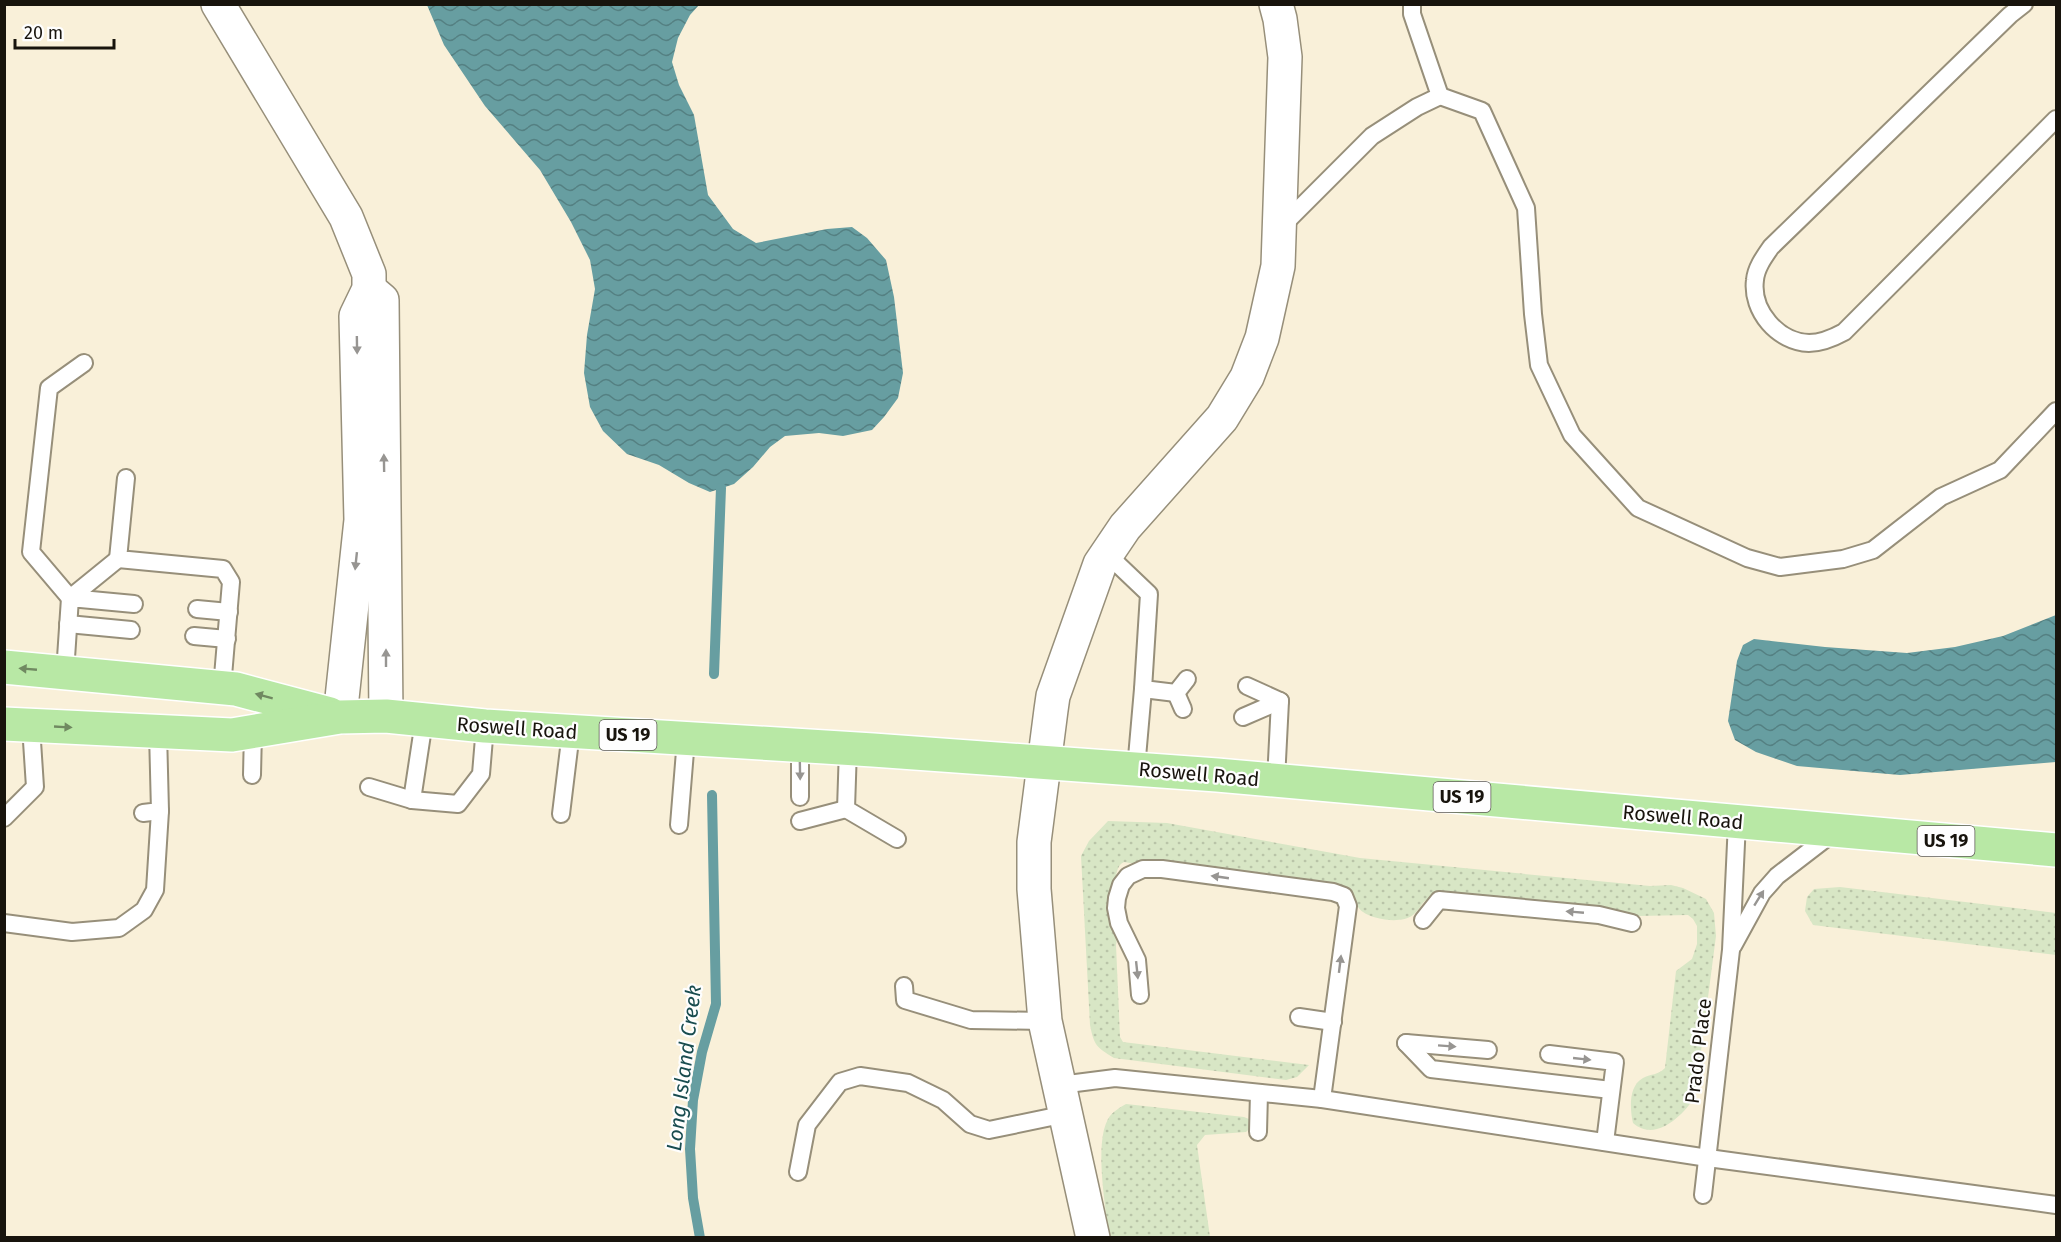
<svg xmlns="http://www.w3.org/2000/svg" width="2061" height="1242" font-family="'Fira Sans',sans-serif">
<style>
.grass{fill:url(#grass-dots)}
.water{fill:url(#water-waves)}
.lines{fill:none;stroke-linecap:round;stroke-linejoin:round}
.stream{stroke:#679ea1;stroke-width:10}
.lane-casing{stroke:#978f7a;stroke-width:20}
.street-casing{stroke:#978f7a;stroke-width:36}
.primary-casing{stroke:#fff;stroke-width:36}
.lane{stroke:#fff;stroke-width:16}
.street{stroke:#fff;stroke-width:33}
.primary{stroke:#b8e8a5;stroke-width:33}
.oneway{fill:#979592}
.oneway2{fill:#708961}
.labels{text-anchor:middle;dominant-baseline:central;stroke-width:4.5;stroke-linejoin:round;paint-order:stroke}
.shield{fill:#fefefe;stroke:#5d5a55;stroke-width:1.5}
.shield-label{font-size:18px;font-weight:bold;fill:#18140d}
.street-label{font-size:20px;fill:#18140d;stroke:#fefefe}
.water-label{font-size:21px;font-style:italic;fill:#194c4f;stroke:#fefefe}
</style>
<defs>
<pattern id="grass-dots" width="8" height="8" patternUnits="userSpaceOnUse" patternTransform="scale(1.5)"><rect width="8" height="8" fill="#d8e6c5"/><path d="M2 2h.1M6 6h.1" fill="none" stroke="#b9c4a8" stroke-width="1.8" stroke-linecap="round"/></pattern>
<pattern id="water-waves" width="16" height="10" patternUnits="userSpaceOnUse" patternTransform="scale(1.5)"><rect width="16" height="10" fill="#679ea1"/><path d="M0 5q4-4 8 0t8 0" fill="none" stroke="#548082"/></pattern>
</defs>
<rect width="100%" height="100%" fill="#f9f0d9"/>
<g class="grass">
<path d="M1108,821l59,2 193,35 227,22 63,6 21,-1 12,3 23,11 8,14 2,23 -21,161c-12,18 -39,46 -62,26 -3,-13 -5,-37 10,-45 9,-5 14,-2 22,-10l11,-97 16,-12 5,-15v-18l-4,-7 -5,-4 -49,1 -48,-7 -153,-13c-20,5 -12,8 -25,19 -11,9 -39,5 -50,-3 -4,-2 -6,-8 -9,-11l-230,-39c-17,6 -4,65 -8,83l4,92 3,5 186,23 -12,12 -11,3 -172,-22c-18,-11 -20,-13 -24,-33l-9,-169 8,-15z"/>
<polygon points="1840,887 2056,913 2056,955 1813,925 1805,911 1807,897 1814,889"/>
<path d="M1126,1104l118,13 5,2v10l-3,3 -41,3 -8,10 13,92h-101c-3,-28 -15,-93 -1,-118 4,-7 11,-11 18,-15z"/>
</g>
<g class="water">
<polygon points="427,5 699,5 690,15 678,38 672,62 679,85 694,115 708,195 733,229 756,243 827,229 852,227 867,238 886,260 894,297 903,373 898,398 884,417 872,430 843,436 819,433 785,436 770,447 753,467 734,484 710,492 689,483 659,465 627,454 603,431 590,407 584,373 587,335 595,289 590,260 571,222 540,170 485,106 444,45"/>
<polygon points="2056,615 2056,762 1900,775 1797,766 1756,752 1735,740 1728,721 1737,661 1743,645 1754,639 1825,647 1907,653 1955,647 2003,636"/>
</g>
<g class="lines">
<g class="stream">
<polyline points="714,674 721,488"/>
<polyline points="700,1238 693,1198 690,1149 693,1100 702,1052 716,1004 712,795"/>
</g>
<defs>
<g id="lane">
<path d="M2024,4l-14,11 -239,232c-7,10 -15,21 -16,33 -4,31 23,62 54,63 13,0 24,-5 35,-11l212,-213"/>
<polyline points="1440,96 1482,111 1526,208 1533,314 1539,365 1572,435 1638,508 1747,558 1780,567 1843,559 1873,550 1941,497 2000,470 2056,411"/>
<polyline points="1282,226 1372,136 1417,107 1440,96 1412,14 1412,4"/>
<polyline points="84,363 49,388 31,552 70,598 118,559"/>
<polyline points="126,478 118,559 223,569 231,582 222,688"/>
<polyline points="1107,554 1149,594 1143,689 1176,693 1187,679"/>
<polyline points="197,609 229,612"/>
<polyline points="68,624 131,630"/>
<polyline points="194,636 227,639"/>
<polyline points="65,673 70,598 134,604"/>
<polyline points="1247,686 1280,701 1276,780"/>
<polyline points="1176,693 1183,709"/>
<polyline points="1243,717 1280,701"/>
<polyline points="800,746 800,797"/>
<polyline points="848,748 846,809 897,839"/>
<polyline points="1136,769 1143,689"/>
<polyline points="252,775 253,731"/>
<polyline points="369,787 412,800 458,804 481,774 485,726"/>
<polyline points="412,800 424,721"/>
<polyline points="143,813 160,811 158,732"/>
<polyline points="561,814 571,732"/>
<polyline points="4,818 35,787 31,726"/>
<polyline points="800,821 846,809"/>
<polyline points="679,825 686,739"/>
<polyline points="1423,920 1439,900 1599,915 1632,923"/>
<polyline points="4,923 72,932 119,928 144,910 155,890 160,811"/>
<polyline points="1733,946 1762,893 1777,876 1833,833"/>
<polyline points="904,986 905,1000 971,1020 1045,1021"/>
<polyline points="1140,995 1137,960 1119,923 1116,908 1117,898 1121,885 1128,876 1143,869 1162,869 1333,892 1344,896 1348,906 1322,1099"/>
<polyline points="1299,1017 1333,1022"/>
<polyline points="1406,1043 1431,1069 1611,1090"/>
<polyline points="1406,1043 1488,1050"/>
<polyline points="1549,1054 1615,1062 1605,1142"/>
<polyline points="1060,1085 1115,1078 1322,1099 1708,1158 2056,1205"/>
<polyline points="1258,1132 1259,1093"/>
<polyline points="798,1172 807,1125 840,1082 860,1076 908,1083 943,1100 970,1124 989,1130 1066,1114"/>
<polyline points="1703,1195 1731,950 1737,822"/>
</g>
<g id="street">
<polyline points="218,4 346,217 369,274 369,289 356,316 361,520 340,717"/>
<polyline points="369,289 382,300 386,716"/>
<polyline points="1093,1238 1045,1021 1034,889 1034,842 1051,710 1053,696 1100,564 1125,527 1222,418 1247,377 1262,338 1278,266 1285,57 1280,19 1276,4"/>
</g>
<g id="primary">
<polyline points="4,667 236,689 330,714"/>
<polyline points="4,724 232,735 340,717 386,716 485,726 873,750 1217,775 2056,850"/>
</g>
</defs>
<use href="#lane" class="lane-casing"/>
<use href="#street" class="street-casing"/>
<use href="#primary" class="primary-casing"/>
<use href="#lane" class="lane"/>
<use href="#street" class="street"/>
<use href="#primary" class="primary"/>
</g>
<defs><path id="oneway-solid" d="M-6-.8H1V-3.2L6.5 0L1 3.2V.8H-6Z" transform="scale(1.5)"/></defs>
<g class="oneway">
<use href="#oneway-solid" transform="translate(357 345) rotate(89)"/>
<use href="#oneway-solid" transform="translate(384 463) rotate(-91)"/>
<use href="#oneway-solid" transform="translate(356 561) rotate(96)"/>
<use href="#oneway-solid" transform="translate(386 658) rotate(-90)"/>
<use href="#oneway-solid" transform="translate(800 771) rotate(89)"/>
<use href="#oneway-solid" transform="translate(1220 877) rotate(-172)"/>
<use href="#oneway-solid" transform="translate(1759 898) rotate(-58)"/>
<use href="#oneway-solid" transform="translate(1575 912) rotate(-175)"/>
<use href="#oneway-solid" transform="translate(1340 964) rotate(-83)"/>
<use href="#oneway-solid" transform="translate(1137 970) rotate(84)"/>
<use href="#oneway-solid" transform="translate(1447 1046) rotate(4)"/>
<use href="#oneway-solid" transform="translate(1582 1059) rotate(6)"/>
</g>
<g class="oneway2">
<use href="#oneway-solid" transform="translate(28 669) rotate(-175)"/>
<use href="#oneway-solid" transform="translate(264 696) rotate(-165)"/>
<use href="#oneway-solid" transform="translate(63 727) rotate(3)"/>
</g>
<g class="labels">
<g class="shield">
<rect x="599.5" y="720" width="57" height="30" rx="4.5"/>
<rect x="1433.5" y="782" width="57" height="30" rx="4.5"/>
<rect x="1917.5" y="826" width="57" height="30" rx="4.5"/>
</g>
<g class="shield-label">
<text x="628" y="735">US 19</text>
<text x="1462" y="797">US 19</text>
<text x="1946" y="841">US 19</text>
</g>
<g class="street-label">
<text transform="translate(517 728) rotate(4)">Roswell Road</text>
<text transform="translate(1199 774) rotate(5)">Roswell Road</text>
<text transform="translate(1683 817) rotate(5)">Roswell Road</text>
<text transform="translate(1698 1051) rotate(-83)">Prado Place</text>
</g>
<g class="water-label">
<text transform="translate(684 1068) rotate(-83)">Long Island Creek</text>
</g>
</g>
<rect width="2061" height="1242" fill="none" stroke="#18140d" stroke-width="12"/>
<path d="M15 39v9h99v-9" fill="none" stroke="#18140d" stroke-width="3"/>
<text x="24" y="39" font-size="18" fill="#18140d" stroke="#fefefe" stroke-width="4.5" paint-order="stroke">20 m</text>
</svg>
